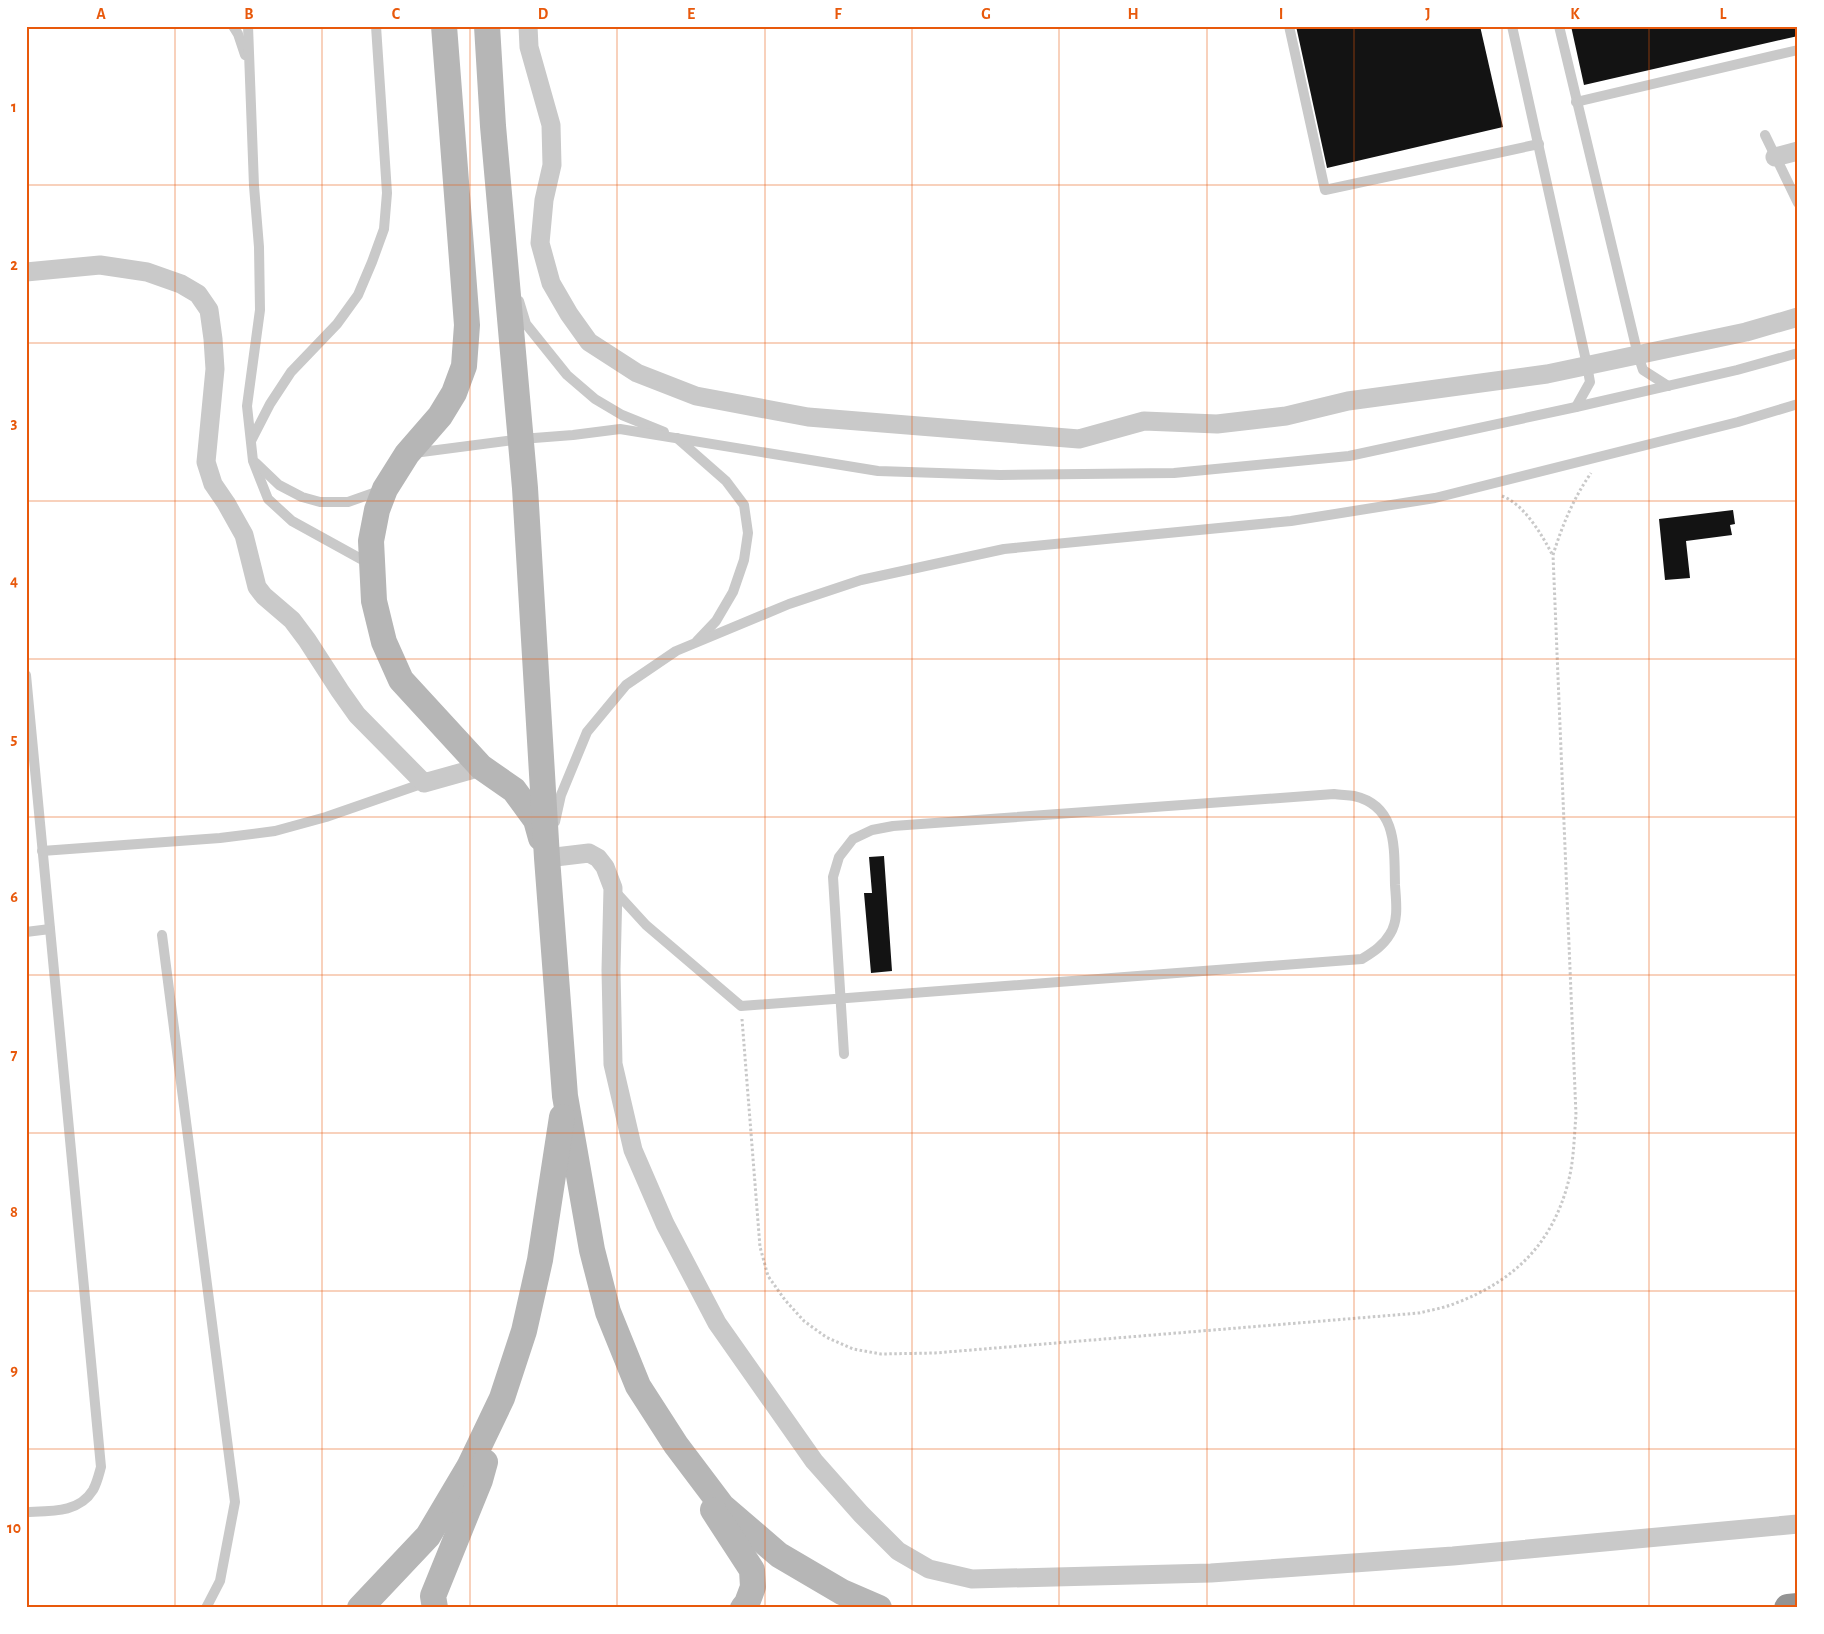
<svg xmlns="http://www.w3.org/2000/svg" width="1824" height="1634" font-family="'Alegreya Sans',sans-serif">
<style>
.building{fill:#131313}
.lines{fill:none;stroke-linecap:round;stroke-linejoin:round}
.path{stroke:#c9c9c9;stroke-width:3;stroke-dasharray:2.5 2.5;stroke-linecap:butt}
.lane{stroke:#c9c9c9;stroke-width:10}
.street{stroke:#c9c9c9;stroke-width:19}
.secondary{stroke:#b6b6b6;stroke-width:26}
.highway{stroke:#939393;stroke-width:28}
.grid{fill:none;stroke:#e8590c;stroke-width:1;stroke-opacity:0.55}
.neatline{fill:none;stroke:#e8590c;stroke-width:2}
.grid-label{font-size:16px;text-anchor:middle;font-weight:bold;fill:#e8590c}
</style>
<rect width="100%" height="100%" fill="#fff"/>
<g class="building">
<polygon points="1296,26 1480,26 1503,127 1327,168"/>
<polygon points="1571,26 1798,26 1798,36 1584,85"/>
<polygon points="1733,510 1735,524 1730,525 1732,535 1686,541 1690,578 1665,580 1659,519"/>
<polygon points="884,856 892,971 871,973 864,893 872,893 869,857"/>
</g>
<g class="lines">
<g class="path">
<path d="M1502,496c22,8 40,39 50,58"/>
<path d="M742,1019l18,228 8,29 17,24 19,21 22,16 27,12 28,5 54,-1 484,-40c12,-3 25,-5 37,-10 58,-22 96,-59 112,-120 6,-22 6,-46 8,-68l-23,-560c9,-29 20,-56 38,-82"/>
</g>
<g class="lane">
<polyline points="233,26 238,34 245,55"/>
<polyline points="248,26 254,186 259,247 260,310 247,406 253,461 268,499 292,521 370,564"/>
<polyline points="1289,26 1325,190 1539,144"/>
<polyline points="1512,26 1587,365 1590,382 1576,407"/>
<polyline points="1559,26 1638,355 1643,370 1668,386"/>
<polyline points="1576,102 1798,50"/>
<polyline points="1765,135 1798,203"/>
<polyline points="519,301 526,324 567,375 595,399 622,415 664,432"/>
<polyline points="677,438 726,481 744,505 748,533 744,560 733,592 716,621 697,641"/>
<polyline points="251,441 270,404 291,372 337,324 358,295 372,262 384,229 387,193 376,26"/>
<polyline points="414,453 521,439 573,435 620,429 878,471 1000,475 1174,473 1349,456 1576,407 1737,370 1798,353"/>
<polyline points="256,463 279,485 302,497 320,502 348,502 382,490"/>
<path d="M26,675l75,792c-2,7 -4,16 -8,23 -14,23 -42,21 -67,22"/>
<polyline points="555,822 561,795 587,732 626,685 676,651 789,604 861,580 1004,549 1291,521 1435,498 1738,422 1798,404"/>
<polyline points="42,851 220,838 275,831 326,817 424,783"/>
<path d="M614,890l32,35 95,81 621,-47c11,-7 21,-13 28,-25 9,-14 6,-33 5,-49 -1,-36 3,-79 -41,-89 -7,-1 -14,-1 -20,-2l-441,32 -21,4 -19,9 -14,18 -6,20 11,177"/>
<polyline points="26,932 50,929"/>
<polyline points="162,935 235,1502 220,1581 206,1608"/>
</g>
<g class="street">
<polyline points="528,26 529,47 551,125 552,165 544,200 540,243 551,283 569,314 589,342 637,373 696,396 808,417 1079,439 1144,421 1217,424 1286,416 1348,401 1547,374 1746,332 1798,317"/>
<polyline points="1775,157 1798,151"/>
<polyline points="26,272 100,265 147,272 181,284 198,294 209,310 213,339 215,369 206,462 213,484 226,503 244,535 257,587 264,596 292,620 307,640 340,691 357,715 424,783 481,767"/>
<polyline points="547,858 589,853 598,858 605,867 613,888 611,970 613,1064 633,1150 665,1224 717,1323 814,1461 861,1514 898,1551 929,1569 972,1579 1211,1573 1453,1556 1798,1524"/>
</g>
<g class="secondary">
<polyline points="444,26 467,325 464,366 454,393 440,416 407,454 385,489 377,510 371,541 374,601 384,642 401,680 481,767 514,790 536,820 541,838"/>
<polyline points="487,26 493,126 525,488 547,858 565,1096 592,1250 608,1312 638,1386 676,1445 722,1506 779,1555 842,1592 879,1608"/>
<polyline points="713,1510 752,1570 753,1587 747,1603 743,1608"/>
<polyline points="360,1608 428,1536 469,1467 502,1398 524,1331 540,1260 562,1117"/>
<polyline points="435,1608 433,1596 480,1480 485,1462"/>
</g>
<polyline class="highway" points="1788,1608 1798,1607"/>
</g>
<path class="grid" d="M175,26v1582M322,26v1582M470,26v1582M617,26v1582M765,26v1582M912,26v1582M1059,26v1582M1207,26v1582M1354,26v1582M1502,26v1582M1649,26v1582M26,185h1772M26,343h1772M26,501h1772M26,659h1772M26,817h1772M26,975h1772M26,1133h1772M26,1291h1772M26,1449h1772"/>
<rect width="1824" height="1634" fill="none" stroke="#ffffff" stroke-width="55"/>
<rect x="28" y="28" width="1768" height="1578" class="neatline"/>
<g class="grid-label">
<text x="101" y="19">A</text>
<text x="249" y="19">B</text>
<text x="396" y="19">C</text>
<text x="543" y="19">D</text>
<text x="691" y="19">E</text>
<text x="838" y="19">F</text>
<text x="986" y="19">G</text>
<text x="1133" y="19">H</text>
<text x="1281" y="19">I</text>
<text x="1428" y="19">J</text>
<text x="1575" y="19">K</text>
<text x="1723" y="19">L</text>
<text x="14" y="112">1</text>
<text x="14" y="270">2</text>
<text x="14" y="428">3</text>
<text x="14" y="586">4</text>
<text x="14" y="744">5</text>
<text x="14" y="902">6</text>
<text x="14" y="1060">7</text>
<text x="14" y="1217">8</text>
<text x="14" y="1375">9</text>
<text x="14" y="1533">10</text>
</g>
</svg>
